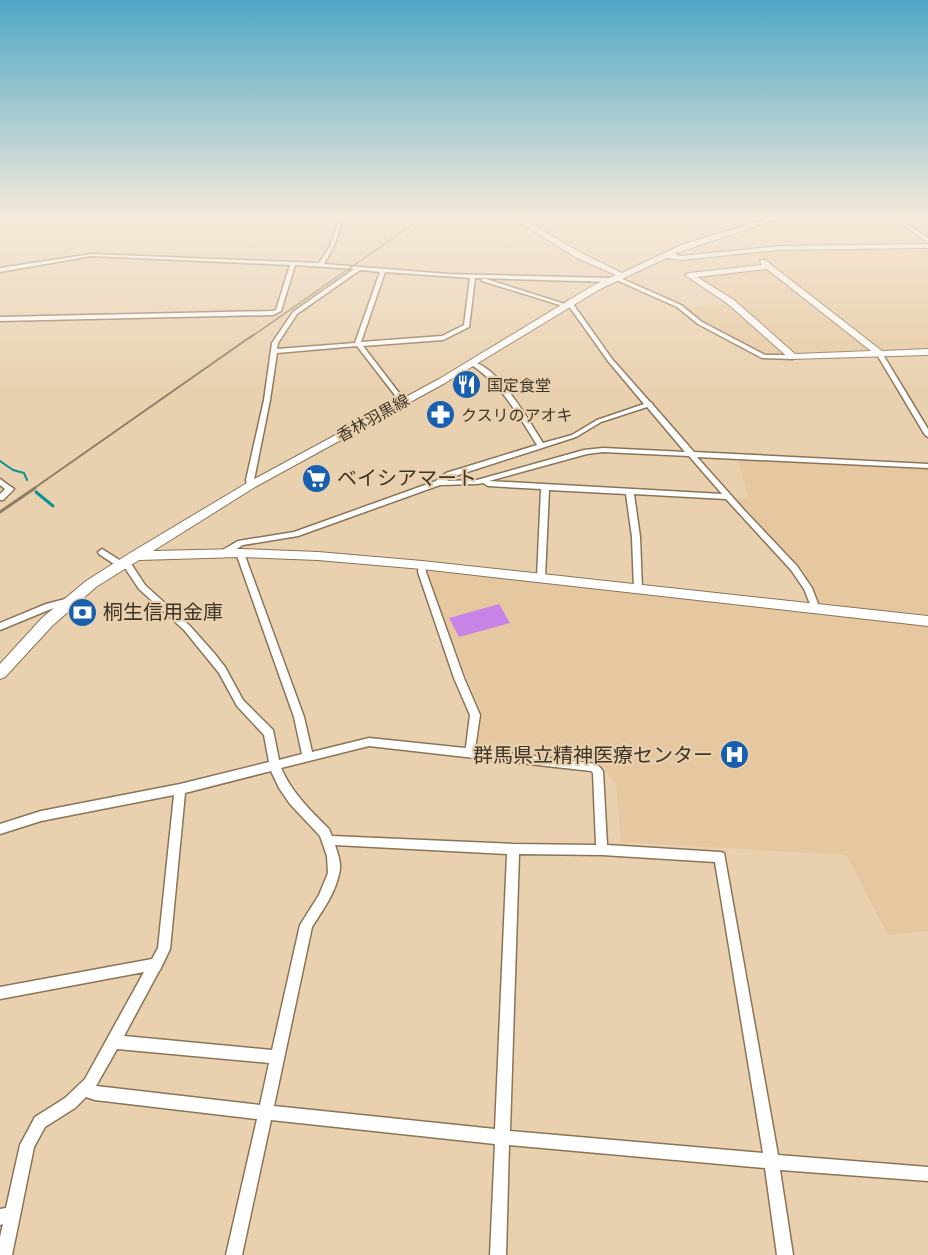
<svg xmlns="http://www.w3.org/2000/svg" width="928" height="1255" font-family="Karla,'Noto Sans JP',sans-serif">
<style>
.built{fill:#e6c8a0}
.green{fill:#c883e6}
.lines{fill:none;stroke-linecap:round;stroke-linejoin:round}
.stream-far1{stroke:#099494;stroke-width:2}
.stream{stroke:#099494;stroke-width:3}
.street-casing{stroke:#8b7456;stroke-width:3}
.secondary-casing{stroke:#8b7456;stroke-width:2}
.street{fill:#fff;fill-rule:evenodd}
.secondary{fill:#fff;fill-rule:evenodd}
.rail-far2{stroke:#8e7d66;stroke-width:1.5}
.rail-far1{stroke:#8e7d66;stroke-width:2}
.rail{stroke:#8e7d66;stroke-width:3}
.labels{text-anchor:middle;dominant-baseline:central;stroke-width:4.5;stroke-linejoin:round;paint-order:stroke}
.far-poi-label{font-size:16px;fill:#3e3527;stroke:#e9d0af;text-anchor:start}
.far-street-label{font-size:16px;fill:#3e3527;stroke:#e9d0af}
.poi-label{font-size:20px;fill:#3e3527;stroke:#e9d0af;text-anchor:start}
</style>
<rect width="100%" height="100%" fill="#e9d0af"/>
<g class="built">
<polygon points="704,217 754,217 761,221 734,229"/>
<polygon points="826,249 928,250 928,350 879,349 755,254"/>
<polygon points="764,269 768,270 872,350 792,353 735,301 694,277"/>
<polygon points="729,302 788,356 768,357 710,327 686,309"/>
<polygon points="737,458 928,468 928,617 818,606 811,589 731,498 749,498"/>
<polygon points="429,569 928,625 928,931 888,935 846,855 621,842 616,785 599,761 480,750 478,745 482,716 426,572"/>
</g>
<polygon class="green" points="499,604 510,623 459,637 449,618"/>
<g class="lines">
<polyline class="stream-far1" points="0,461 13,470 24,473 27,480"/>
<polyline class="stream" points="36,492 53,506"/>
<defs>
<g id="street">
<path d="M340,217h4l-10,29 -10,18 125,10 162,4 3,2 -3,2 -136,-4 -6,49 -26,13 -80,6 43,56 -3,2 -2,-1 -44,-57 -80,7 -7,47 -16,80 1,5 -4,2 -4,-2 -1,-5 18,-80 8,-57 21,-31 61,-43 -59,-4 -14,46 -8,4 -273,6v-4l272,-6 4,-1 14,-45 -199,-9 -91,16v-4l91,-14 228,9 11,-17zM360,270l20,2 -25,71 -78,6 1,-6 19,-29zM385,272l85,6 -6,47 -22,11 -81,6z"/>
<polygon points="616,276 681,305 702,322 765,355 793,355 796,357 793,359 762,358 698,324 677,307 614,279 613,278"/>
<polygon points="482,279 486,279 568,305 563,306 482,281"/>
<path d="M569,300l2,1 41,58 38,43 2,1 1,2 41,47 234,12v4l-231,-11 48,54 52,55 15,22 8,21 -1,2h-6l-9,-22 -13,-19 -65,-71 -92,-5 6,43 2,52 -4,3 -4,-3 -2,-52 -6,-43 -77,-4 -4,88 -4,3 -4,-3 4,-89 -53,-3 -5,-3 -6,1 -37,1 -142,51 -55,9 -18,11h-6l-1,-2 1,-2 19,-11 56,-9 142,-51 10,-8 91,-28c-19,-31 -36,-61 -67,-81v-2c26,0 60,61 73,81l29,-8 25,-15 47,-16 -36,-43 -42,-59zM647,407l38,45 -82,-4 -19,2 -107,30 -30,1 5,-4 124,-40 25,-15zM603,452l86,4 33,38 -233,-13 98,-27z"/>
<polygon points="879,351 882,353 928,429 928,437 925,435 876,353"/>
<polygon points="0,479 14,489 3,500 0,500 0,494 5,489 0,485"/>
<path d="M102,549l19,12 4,-3 3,1 17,26 45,41 24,27 11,14 18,33 30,30 6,30 23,-6 -8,-37 -58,-164 1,-2 3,-1 4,3 60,164 8,35 57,-14 96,10 1,-1 4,-32 -16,-37 -36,-106 1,-9h6l1,9 38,106 16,37 -5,34 122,15 6,7 4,74 113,7 4,1 54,302 150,12v14l-148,-11 13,85h-16l-12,-87 -256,-23 -3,110h-16l5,-111 -224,-24 -29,135h-16l31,-136 -162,-19 -9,-3 -11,11 -30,19 -11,20 -22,108h-12v-18l3,-13 -3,1v-16l6,-1 14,-63 15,-28 30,-19 20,-19 59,-107 -144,27v-12l152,-28 6,-11 16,-153 -133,26 -41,13v-10l41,-13 139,-27 89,-22 -5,-27 -27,-29 -18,-33 -35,-43 -45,-41 -16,-24 -3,2 -3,-1 -18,-12 -1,-2zM369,746l222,25 2,2 3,72 -83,-1 -181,-8 -3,-7c-19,-19 -37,-36 -48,-61zM271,771l8,17 11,16 30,32 7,20 1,17 -9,22 -19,30 -28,125 -148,-14 35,-65 1,-1 10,-21 15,-156zM335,845l172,9 -12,275 -221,-23 38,-179c10,-16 23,-33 27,-53 3,-9 -1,-20 -4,-29zM519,854l83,1 113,7 48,291 -253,-22zM117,1049l152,14 -9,42 -164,-19z"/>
<polygon points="69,598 72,599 73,601 72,603 51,609 0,630 0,623 46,604"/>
</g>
<g id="secondary">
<polygon points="511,217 519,217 583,254 622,273 681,245 772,217 782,217 674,254 681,256 780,246 928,244 928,248 780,250 681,260 667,258 600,289 445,383 255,487 153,551 240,549 318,552 422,561 928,616 928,626 422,569 318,560 240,557 139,560 96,587 52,626 5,677 0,679 0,664 42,618 86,581 130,553 247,483 439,379 594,285 616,275 577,258"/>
<polygon points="891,217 899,217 928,238 928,243"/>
<path d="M759,260h6l117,91 46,-2v6l-138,4 -62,-55 -43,-29 4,-2 73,-8zM767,269l104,82 -76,3 -61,-54 -37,-23z"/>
</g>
</defs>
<use href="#street" class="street-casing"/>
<use href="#secondary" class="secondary-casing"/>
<use href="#street" class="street"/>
<use href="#secondary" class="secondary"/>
<polyline class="rail-far2" points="251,337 423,217"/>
<polyline class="rail-far1" points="33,489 253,335"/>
<polyline class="rail" points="0,512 35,488"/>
</g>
<linearGradient id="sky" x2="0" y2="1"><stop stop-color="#4fa7c6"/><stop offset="0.55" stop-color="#f5eadb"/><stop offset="1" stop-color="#f5eadb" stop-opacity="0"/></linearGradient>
<rect width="928" height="393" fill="url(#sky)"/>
<defs>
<symbol id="restaurant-disc" viewBox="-11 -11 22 22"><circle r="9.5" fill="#185faf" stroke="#e9d0af"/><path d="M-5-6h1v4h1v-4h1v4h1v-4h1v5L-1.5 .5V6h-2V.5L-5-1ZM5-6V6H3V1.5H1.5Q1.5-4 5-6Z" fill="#fff"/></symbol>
<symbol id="pharmacy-disc" viewBox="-11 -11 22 22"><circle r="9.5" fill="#185faf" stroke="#e9d0af"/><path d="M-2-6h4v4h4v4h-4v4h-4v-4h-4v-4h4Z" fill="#fff"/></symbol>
<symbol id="supermarket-disc" viewBox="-11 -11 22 22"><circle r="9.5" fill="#185faf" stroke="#e9d0af"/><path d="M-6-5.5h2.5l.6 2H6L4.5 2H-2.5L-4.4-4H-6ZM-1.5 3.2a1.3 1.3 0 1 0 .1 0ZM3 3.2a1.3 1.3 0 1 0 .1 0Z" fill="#fff"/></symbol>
<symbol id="bank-disc" viewBox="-11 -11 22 22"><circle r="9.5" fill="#185faf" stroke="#e9d0af"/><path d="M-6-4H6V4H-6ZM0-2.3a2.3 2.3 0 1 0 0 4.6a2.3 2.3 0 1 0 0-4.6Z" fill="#fff"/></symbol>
<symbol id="hospital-disc" viewBox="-11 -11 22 22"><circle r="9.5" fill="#185faf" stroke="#e9d0af"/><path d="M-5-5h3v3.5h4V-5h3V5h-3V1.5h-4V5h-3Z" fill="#fff"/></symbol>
</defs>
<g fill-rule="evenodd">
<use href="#restaurant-disc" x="450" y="368" width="33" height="33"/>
<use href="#pharmacy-disc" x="424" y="398" width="33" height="33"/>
<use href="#supermarket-disc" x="300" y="462" width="33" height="33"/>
<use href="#bank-disc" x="66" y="596" width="33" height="33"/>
<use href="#hospital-disc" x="718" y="738" width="33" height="33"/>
</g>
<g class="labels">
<g class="far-poi-label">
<text x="487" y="385">国定食堂</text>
<text x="461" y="415">クスリのアオキ</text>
</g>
<g class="far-street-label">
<text transform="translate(373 418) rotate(-29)">香林羽黒線</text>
</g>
<g class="poi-label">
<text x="337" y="478">ベイシアマート</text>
<text x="103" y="612">桐生信用金庫</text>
<text x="713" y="755" text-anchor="end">群馬県立精神医療センター</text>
</g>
</g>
</svg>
